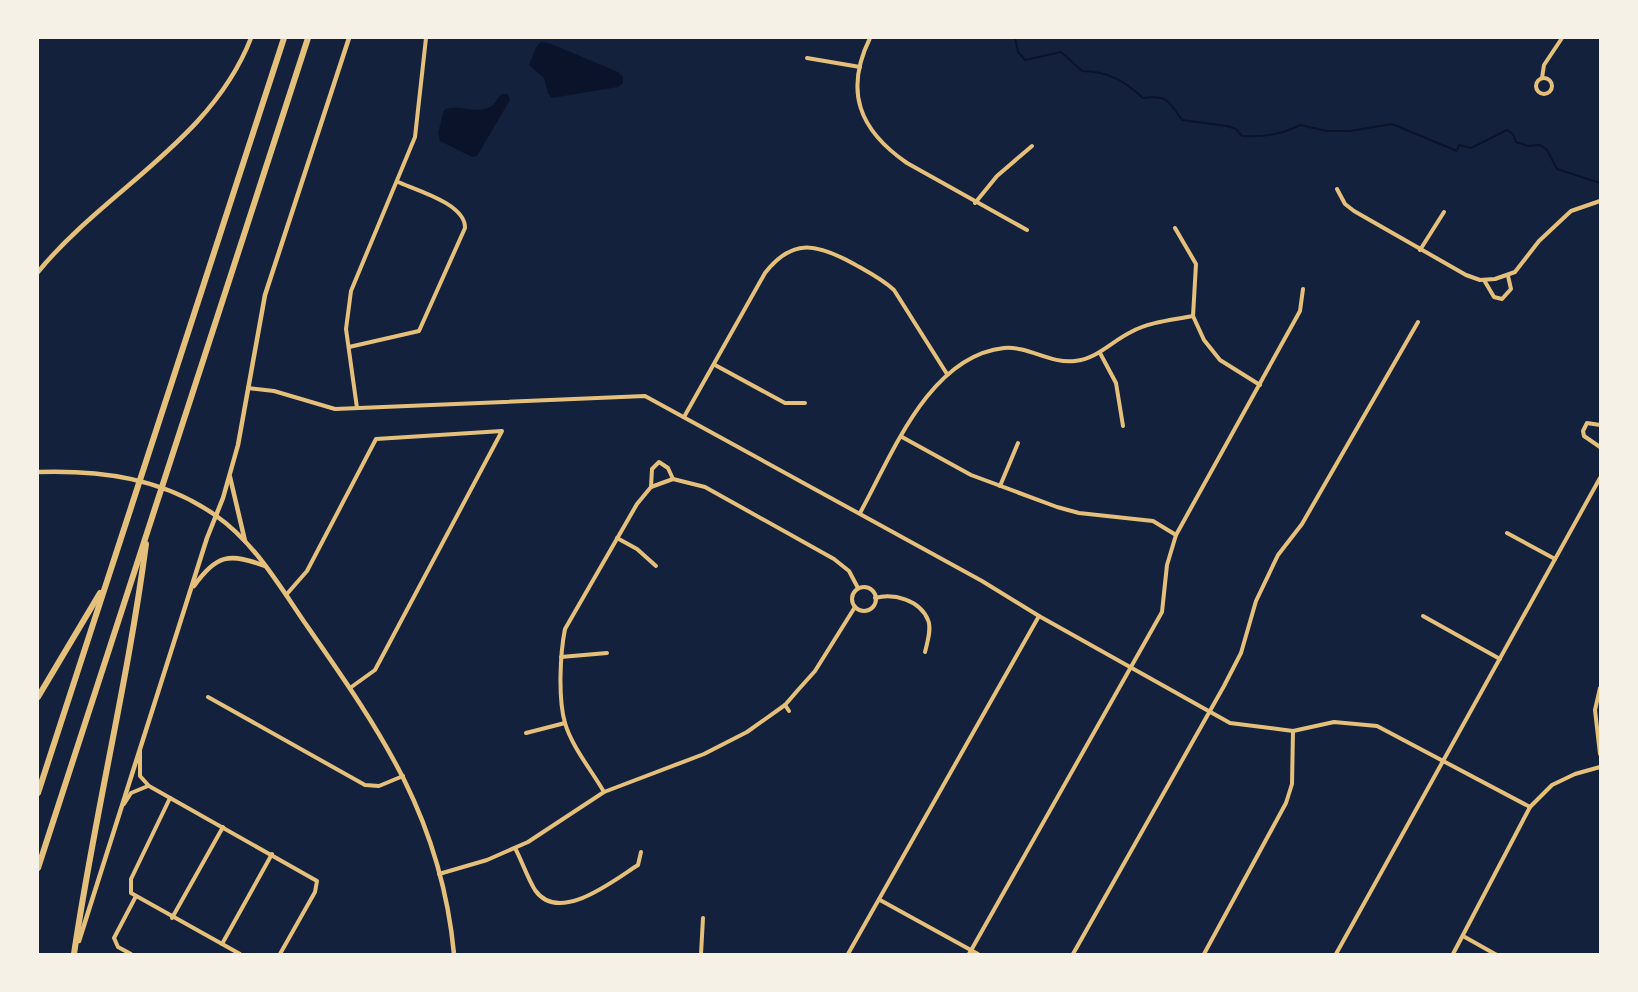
<svg xmlns="http://www.w3.org/2000/svg" width="1638" height="992" font-family="Karla,sans-serif">
<style>
.water{fill:#0b132b}
.lines{fill:none;stroke-linecap:round;stroke-linejoin:round}
.stream{stroke:#0b132b;stroke-width:2}
.minor{stroke:#e5c07b;stroke-width:4}
.secondary{stroke:#e5c07b;stroke-width:4.5}
.motorway{stroke:#e5c07b;stroke-width:6}
</style>
<rect width="100%" height="100%" fill="#14213d"/>
<g class="water">
<polygon points="541,42 549,43 618,72 623,77 623,83 618,87 552,98 548,94 544,78 529,65 536,47"/>
<path d="M502,94h6l2,6 -33,56 -5,1 -32,-16 -2,-8 6,-23c15,-8 34,7 49,-5 3,-3 5,-8 9,-11z"/>
</g>
<g class="lines">
<path class="stream" d="M1015,38l3,14 7,8 36,-8 21,19c25,0 43,10 61,27 25,-3 26,3 39,22l45,6 9,3 6,7c21,1 39,-1 58,-11l27,6h23l42,-7 65,27 2,-6 12,3 36,-18 6,4 3,8 12,4 12,-1 7,5 10,19 43,14"/>
<g class="minor">
<path d="M870,38c-26,53 -11,92 37,125l120,67"/>
<polyline points="807,58 860,67"/>
<circle cx="1544" cy="86" r="8"/>
<polyline points="1542,78 1544,65 1562,38"/>
<polyline points="1337,189 1345,204 1354,211 1466,275 1480,280 1495,279 1515,272 1539,241 1571,211 1600,201"/>
<polyline points="975,203 997,176 1032,146"/>
<polyline points="1175,228 1196,264 1193,316 1204,340 1220,360 1260,385"/>
<polyline points="1420,250 1444,212"/>
<polyline points="1484,280 1494,297 1502,299 1511,289 1508,276"/>
<path d="M349,347l70,-16 46,-103c1,-24 -49,-38 -67,-46"/>
<polyline points="1100,353 1116,383 1123,426"/>
<polyline points="715,365 785,403 805,403"/>
<polyline points="248,388 274,391 335,409 645,396 982,581 1039,616 1230,723 1293,731 1334,722 1377,726 1530,807"/>
<polyline points="357,408 346,329 351,291 415,137 426,38"/>
<path d="M684,417l81,-144c28,-36 53,-29 89,-9 14,8 28,15 40,26l53,84"/>
<polyline points="1600,425 1587,423 1583,431 1584,436 1600,447"/>
<polyline points="902,437 971,475 1057,507 1079,513 1153,521 1176,535"/>
<polyline points="1000,486 1018,443"/>
<polyline points="651,487 652,469 659,462 668,468 673,479"/>
<path d="M860,513c32,-58 69,-157 144,-165 25,-2 46,16 71,13 22,-2 37,-20 56,-29 18,-10 42,-12 62,-16"/>
<polyline points="1507,533 1555,559"/>
<polyline points="617,538 637,549 656,566"/>
<circle cx="864" cy="599" r="12"/>
<polyline points="286,595 307,571 376,439 502,431 375,670 350,688"/>
<path d="M875,598c19,-5 45,2 53,22 4,9 -1,23 -3,32"/>
<polyline points="1423,616 1500,659"/>
<polyline points="561,657 607,653"/>
<polyline points="1600,688 1595,710 1600,754"/>
<polyline points="208,697 365,785 379,786 403,776"/>
<polyline points="785,705 789,711"/>
<polyline points="526,733 565,723"/>
<polyline points="140,751 140,776 149,786 317,881 315,892 280,954"/>
<path d="M604,792c-12,-21 -32,-45 -39,-69 -7,-24 -5,-69 0,-94l72,-125 14,-17 22,-8 32,8 129,72 15,12 9,17"/>
<polyline points="170,798 131,879 131,893 240,954"/>
<polyline points="124,804 131,793 148,786"/>
<path d="M515,848c7,13 12,29 20,42 24,35 79,-10 103,-25l3,-13"/>
<polyline points="439,874 487,860 528,842 604,792 704,754 747,732 785,705 798,690 815,671 855,607"/>
<polyline points="880,900 978,954"/>
<polyline points="172,918 223,827"/>
<polyline points="1463,936 1495,954"/>
<polyline points="222,944 272,854"/>
<polyline points="131,954 118,947 114,938 135,898"/>
<polyline points="701,954 703,918"/>
<polyline points="848,954 1039,616"/>
<polyline points="969,954 1162,612 1167,565 1176,535 1300,311 1303,289"/>
<polyline points="1073,954 1224,686 1241,653 1256,601 1278,555 1302,524 1418,322"/>
<polyline points="1204,954 1286,803 1292,784 1293,731"/>
<polyline points="1336,954 1600,478"/>
<polyline points="1453,954 1530,807 1552,785 1575,774 1600,767"/>
</g>
<g class="secondary">
<path d="M38,272c67,-82 173,-131 213,-234"/>
<path d="M38,472c63,-2 124,6 177,43 39,27 64,70 90,108 76,109 136,194 149,331"/>
<polyline points="230,477 245,541"/>
<path d="M194,586c22,-31 35,-34 71,-20"/>
<polyline points="79,941 207,538 223,498 238,445 265,295 349,38"/>
</g>
<g class="motorway">
<polyline points="38,697 100,593"/>
<polyline points="38,793 284,38"/>
<polyline points="38,868 308,38"/>
<path d="M74,954c20,-137 54,-272 72,-410"/>
</g>
</g>
<rect width="1638" height="992" fill="none" stroke="#f6f1e7" stroke-width="78"/>
</svg>
